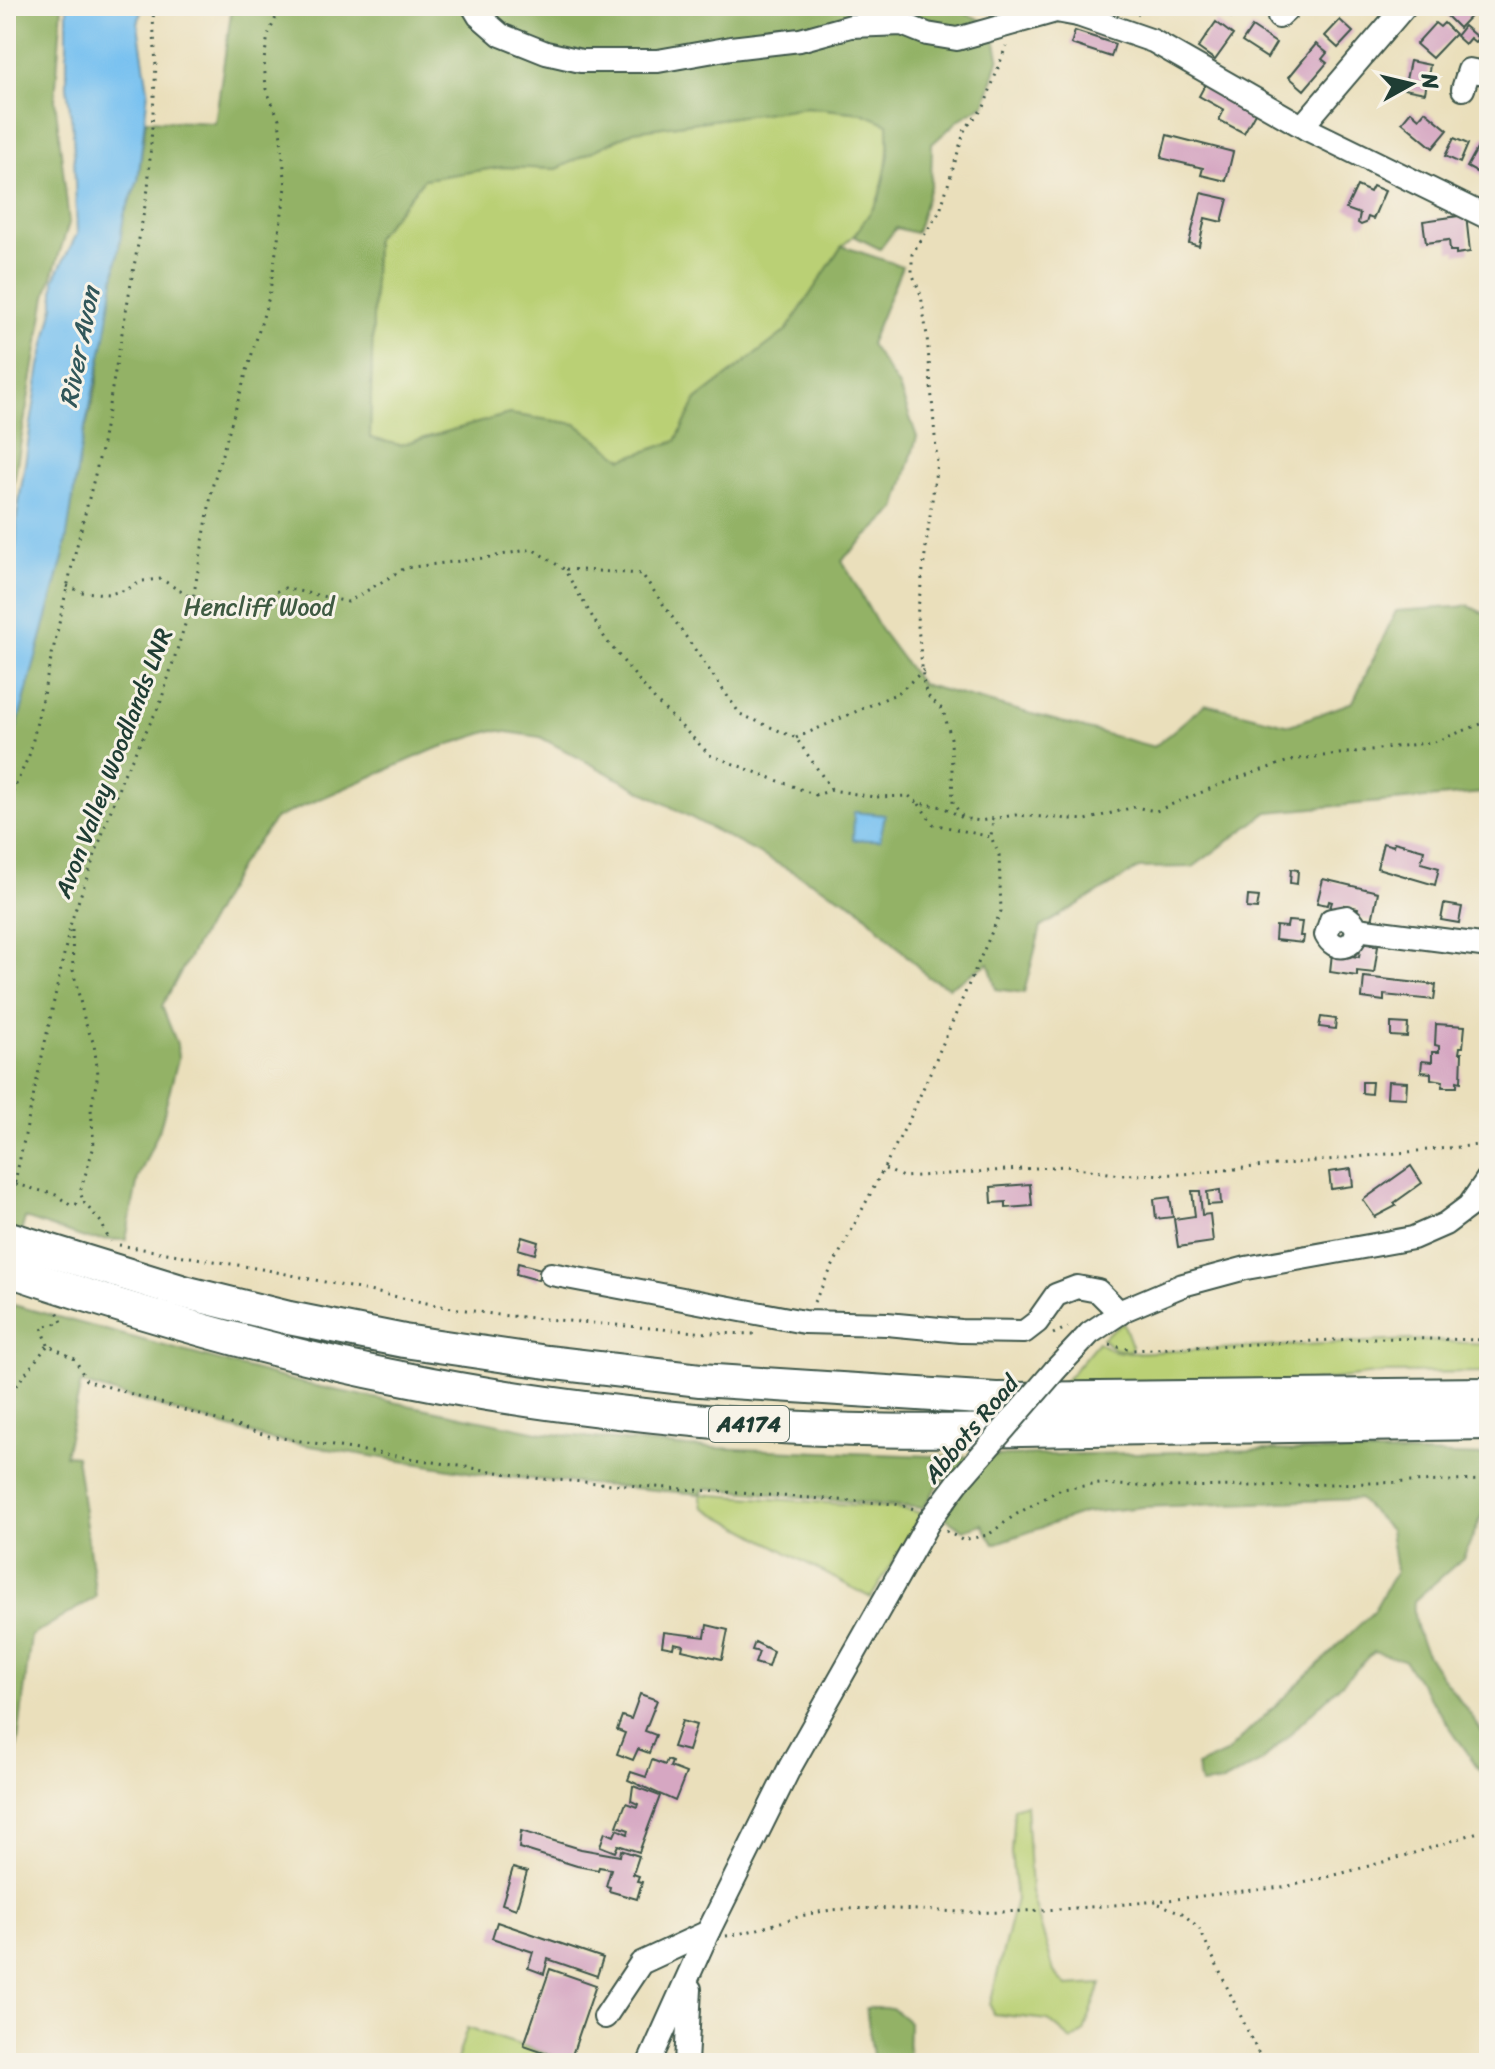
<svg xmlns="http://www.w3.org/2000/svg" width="1495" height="2069" font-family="Sriracha,sans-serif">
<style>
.green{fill:#bad074;stroke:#6c8654;stroke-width:2}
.forest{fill:#93b266;stroke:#59784d;stroke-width:2}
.water{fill:#78c1f0;stroke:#4c7f92;stroke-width:2}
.building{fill:#d6a7c2}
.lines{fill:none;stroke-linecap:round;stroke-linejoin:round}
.minor-casing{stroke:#3d5548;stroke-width:26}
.highway-casing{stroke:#3d5548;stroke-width:36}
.path{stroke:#3d5548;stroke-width:3;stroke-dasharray:2 6;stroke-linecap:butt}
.minor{stroke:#fff;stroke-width:22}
.highway{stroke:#fff;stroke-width:32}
.minor-bridge-casing{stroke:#3d5548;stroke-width:26;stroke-linecap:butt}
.minor-bridge{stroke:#fff;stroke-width:22}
.labels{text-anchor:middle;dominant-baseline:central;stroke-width:6;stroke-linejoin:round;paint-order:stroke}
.shield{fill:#f7f3e8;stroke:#60746a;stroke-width:2}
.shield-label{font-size:22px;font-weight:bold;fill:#1f3d34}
.park-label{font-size:24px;fill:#3e5a41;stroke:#f7f3e8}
.street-label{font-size:24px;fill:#1f3d34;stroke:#f7f3e8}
.water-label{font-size:26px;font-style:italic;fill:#31575a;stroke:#f7f3e8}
</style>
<rect width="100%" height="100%" fill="#f7f3e8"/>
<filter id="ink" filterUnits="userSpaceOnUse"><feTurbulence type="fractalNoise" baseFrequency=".0125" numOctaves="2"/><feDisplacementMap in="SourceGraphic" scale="16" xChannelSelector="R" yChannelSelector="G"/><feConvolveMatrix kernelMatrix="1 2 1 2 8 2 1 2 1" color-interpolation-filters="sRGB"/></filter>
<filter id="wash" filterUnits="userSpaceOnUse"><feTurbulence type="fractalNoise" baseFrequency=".006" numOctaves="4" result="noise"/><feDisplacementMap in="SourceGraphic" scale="32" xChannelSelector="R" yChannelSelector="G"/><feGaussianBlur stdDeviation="1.8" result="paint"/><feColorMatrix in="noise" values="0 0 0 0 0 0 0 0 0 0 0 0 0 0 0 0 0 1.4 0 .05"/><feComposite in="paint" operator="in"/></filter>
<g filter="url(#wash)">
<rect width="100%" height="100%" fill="#eadfbb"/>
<g class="green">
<path d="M806,107l56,6 26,10c2,49 -6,91 -46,123l-56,85 -90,69 -20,41 -53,18 -47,-35 -67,-10 -109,31 -30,-7 5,-200 49,-59 78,-12 55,2 77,-38z"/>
<polygon points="1123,1322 1132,1346 1130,1351 1114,1349 1102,1338"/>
<polygon points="1411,1340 1489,1344 1489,1372 1383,1373 1259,1388 1059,1388 1098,1342 1113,1351 1130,1353"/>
<polygon points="700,1494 896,1508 922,1513 871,1598 703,1507"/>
<polygon points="1026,1804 1031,1891 1054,1972 1067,1986 1101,1984 1084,2032 1072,2040 1048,2020 993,2014 990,2004 1016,1899 1011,1853 1014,1808"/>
<polygon points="467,2028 570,2061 569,2063 456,2063"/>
</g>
<g class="forest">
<polygon points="6,6 62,6 55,99 69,223 46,296 6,527"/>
<polygon points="232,6 949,6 992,25 999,57 985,104 960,119 932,144 931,183 916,233 896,228 880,249 854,236 879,199 889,155 888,124 862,113 806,107 634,131 557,169 502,167 424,179 375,238 370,438 400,445 509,414 576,424 623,459 676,441 696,400 786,331 842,246 902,266 870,344 899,387 917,437 896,509 842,560 880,629 921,684 1154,747 1205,704 1290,725 1353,702 1396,611 1469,606 1489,616 1489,784 1483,793 1268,812 1193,867 1139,868 1041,927 1024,993 996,989 989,963 949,987 928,977 857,906 540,737 494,730 435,749 276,818 241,863 162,1006 177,1044 178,1059 160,1128 138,1178 126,1240 87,1239 25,1218 6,1287 6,767 64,554 81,446 96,388 124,215 138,181 146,120 215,123"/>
<path d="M6,1303l295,80 242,50 144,14 272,10 308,-7 222,6v45l-26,57 -49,43c-5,55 51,95 73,140 6,11 2,31 2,43l-85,-124 -30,-8 -113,110 -40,21 -20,2 -4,-19 29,-13 147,-141 23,-41 -6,-41 -31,-31 -216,8 -59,6 -90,31 -12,-20 -18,6 -20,-13 24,-35 -26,-3 -19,29 -217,-20 -6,6 -214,-19 -218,-36 -187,-56 -16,72 11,1 20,141 -65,39 -25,201z"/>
<polygon points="866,2008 892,2008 909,2022 908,2063 874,2063"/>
</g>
<g class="water">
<polygon points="67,6 142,6 138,25 148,90 138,181 124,215 105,338 81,446 64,554 6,767 6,581 16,544 17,515 40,366 54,306 54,279 77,234 73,131 67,87"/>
<polygon points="854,812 885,815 880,840 853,840"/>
</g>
<g id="blocks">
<g class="building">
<polygon points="1218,6 1240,6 1231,17"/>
<polygon points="1240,6 1262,6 1253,17"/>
<polygon points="1450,6 1480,6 1459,28 1445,14"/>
<polygon points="1340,20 1353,32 1338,48 1325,36"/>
<polygon points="1216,22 1233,35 1215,60 1198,48"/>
<polygon points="1435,23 1440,27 1444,23 1455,34 1432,58 1416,44"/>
<polygon points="1464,26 1478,38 1475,42 1470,38 1465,44 1456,36"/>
<polygon points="1252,27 1276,43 1267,58 1242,42"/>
<polygon points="1075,31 1115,44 1111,57 1071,44"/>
<polygon points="1316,44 1327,53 1322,59 1327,63 1304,90 1289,77"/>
<polygon points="1410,61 1430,65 1425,93 1404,89"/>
<polygon points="1206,83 1256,111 1244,133 1219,120 1224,110 1199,96"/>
<polygon points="1411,111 1419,118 1425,111 1448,130 1433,148 1402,122"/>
<polygon points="1167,135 1233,152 1226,181 1201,175 1203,168 1161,158"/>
<polygon points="1484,136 1489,139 1487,178 1467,167"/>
<polygon points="1454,138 1468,144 1460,163 1445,156"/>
<polygon points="1357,186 1370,192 1373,186 1385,191 1373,219 1368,217 1366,223 1361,225 1358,223 1360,214 1346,209"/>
<polygon points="1201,193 1228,199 1222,222 1205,218 1199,246 1189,243"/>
<polygon points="1466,215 1470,252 1456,254 1456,251 1450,251 1449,240 1426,243 1423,221"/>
<polygon points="1394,842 1424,850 1421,863 1439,868 1435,885 1377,868 1383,843 1393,846"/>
<polygon points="1291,869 1298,870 1297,884 1290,883"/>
<polygon points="1323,879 1378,892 1372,921 1356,917 1358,908 1344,905 1343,911 1330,908 1332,902 1329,901 1328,905 1317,903"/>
<polygon points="1248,896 1259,897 1257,909 1247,908"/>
<polygon points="1444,904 1462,907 1459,923 1441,920"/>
<polygon points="1288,921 1302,922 1300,936 1304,936 1303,943 1275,940 1276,926 1287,927"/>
<polygon points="1361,943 1378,946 1374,973 1357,971 1357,976 1330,972 1332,953 1359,957"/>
<polygon points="1364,977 1436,985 1434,1000 1384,995 1384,1001 1362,998"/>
<polygon points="1321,1017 1336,1019 1335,1029 1319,1027"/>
<polygon points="1391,1023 1408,1024 1407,1037 1391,1036"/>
<polygon points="1436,1024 1465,1026 1463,1047 1460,1047 1459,1053 1462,1053 1461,1082 1457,1081 1457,1087 1442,1087 1443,1081 1431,1079 1431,1073 1421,1072 1422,1061 1432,1062 1432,1052 1439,1052 1439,1046 1435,1045"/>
<polygon points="1388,1081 1407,1082 1406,1098 1387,1097"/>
<polygon points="1362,1082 1372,1082 1371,1094 1362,1093"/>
<polygon points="1411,1166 1422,1183 1394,1203 1396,1206 1375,1217 1363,1200"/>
<polygon points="1351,1169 1353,1186 1331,1189 1329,1172"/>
<polygon points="1030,1184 1032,1206 1006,1208 1006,1202 992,1203 991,1187"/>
<polygon points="1220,1190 1221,1204 1208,1205 1207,1192"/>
<polygon points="1192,1191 1200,1191 1202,1215 1210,1214 1213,1242 1178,1247 1174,1219 1195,1216"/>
<polygon points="1170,1197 1173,1217 1156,1219 1154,1199"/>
<polygon points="522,1237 538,1242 535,1254 518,1249"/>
<polygon points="518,1263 541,1269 538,1280 516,1274"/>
<polygon points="707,1625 728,1630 722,1659 682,1650 683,1645 674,1643 673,1648 662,1646 664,1632 705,1637"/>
<polygon points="755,1642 773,1651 768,1667 755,1663 759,1652 752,1650"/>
<polygon points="640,1694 657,1700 645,1731 656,1735 649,1753 638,1749 633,1760 617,1754 625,1733 617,1730 622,1716 631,1719"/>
<polygon points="682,1721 696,1725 688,1751 673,1747"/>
<polygon points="652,1760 665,1765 667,1760 672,1762 670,1767 686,1773 675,1801 628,1780 631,1772 646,1777"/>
<polygon points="633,1786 660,1796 639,1852 618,1845 615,1852 600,1846 605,1832 614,1836 617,1829 628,1834 629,1830 617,1826 626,1803 637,1807 638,1804 631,1801"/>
<polygon points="521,1831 581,1849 620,1856 621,1850 639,1856 633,1874 639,1876 637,1881 642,1882 637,1899 609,1891 610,1887 606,1886 611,1869 599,1867 598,1870 577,1866 519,1848"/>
<polygon points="513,1868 527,1872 516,1909 502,1904"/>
<polygon points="497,1922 603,1958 597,1976 548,1959 544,1974 528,1968 533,1952 492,1938"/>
<polygon points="550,1969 596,1985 570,2061 524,2045"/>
</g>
</g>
</g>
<g filter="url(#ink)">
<use href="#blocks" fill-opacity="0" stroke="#3d5548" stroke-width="2"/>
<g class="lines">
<defs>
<g id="minor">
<polyline points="473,6 479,16 501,35 546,53 581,61 658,61 731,48 800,40 851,26 902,24 927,34 957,39 1056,11 1078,15"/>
<polyline points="1070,6 1078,15 1153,41 1307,129 1489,218"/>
<polyline points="1279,17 1291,6"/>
<polyline points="1463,89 1469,70 1489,74"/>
<polyline points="1307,129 1305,123 1405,6"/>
<path d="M1357,929c-2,20 -22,24 -31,6l5,-15 16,-3 6,5 4,7 132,17"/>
<polyline points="551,1274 804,1322 887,1324 961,1331 1024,1332 1037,1322 1056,1295 1077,1287 1098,1291 1120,1313"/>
<polyline points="1056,1369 1090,1333 1126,1309 1183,1285 1246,1268 1413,1238 1445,1224 1469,1206 1489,1177"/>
<polyline points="605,2017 641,1963 708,1932"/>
<polyline points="649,2063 708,1932 790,1767 929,1521 959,1481"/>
<polyline points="686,2063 690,1989"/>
</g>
<g id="highway">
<polyline points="6,1237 184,1292 289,1318 404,1341 547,1362 700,1380 996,1399 1489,1394"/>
<path d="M6,1269c131,44 265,84 400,110 98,20 199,33 299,42 127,13 256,10 384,8 133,-2 267,-4 400,-6"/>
</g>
</defs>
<use href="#minor" class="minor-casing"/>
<use href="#highway" class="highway-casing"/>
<g class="path">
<polyline points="1137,14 1146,6"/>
<polyline points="566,569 642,574 740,714 796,738 832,790"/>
<polyline points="67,586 82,592 109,594 126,590 142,581 161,579 193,599 236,609 285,588 348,602 405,568 491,557 532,549 564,569 606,640 655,700 710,755 816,795 832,790 874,797 909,796 918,803 943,807 963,818 980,821 1015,815 1086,820 1134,807 1156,811 1229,781 1292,760 1434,742 1489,721"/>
<polyline points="796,738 898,693 924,670"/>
<polyline points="919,804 933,824 991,837"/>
<polyline points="6,807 30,753 73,561 100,455 148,189 156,66 153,18 155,6"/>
<polyline points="962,816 953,803 951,738 943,710 929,697 924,687 917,616 937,462 927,336 921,295 912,273 912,254 940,211 965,129 984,107 1006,46"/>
<polyline points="72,930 73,970 85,1022 94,1044 98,1074 91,1109 94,1146 80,1192 84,1203"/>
<polyline points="885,1169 903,1177 1066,1166 1120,1175 1184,1174 1489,1144"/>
<polyline points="16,1184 56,1195 70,1205 84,1203 101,1222 110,1242"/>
<polyline points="8,1214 71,922 123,776 160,704 193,599 213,484 269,297 286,187 279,119 266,89 264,60 268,35 281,6"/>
<polyline points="119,1245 267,1270 446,1307 499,1315 708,1333 756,1334"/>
<polyline points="814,1302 911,1116 1001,911 999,855 991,837 993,818"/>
<polyline points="1053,1334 1068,1327"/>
<polyline points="48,1345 42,1327 62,1322 57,1311"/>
<polyline points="1110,1345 1132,1350 1375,1338 1489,1340"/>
<polyline points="6,1398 48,1345 75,1359 86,1380 269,1436 542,1479 895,1504 915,1509"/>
<polyline points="946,1531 962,1540 988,1535 1015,1515 1061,1489 1100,1484 1153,1487 1254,1486 1489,1480"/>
<polyline points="1159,1904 1182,1913 1199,1928 1263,2063"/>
<path d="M726,1936c36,-5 70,-22 106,-26 55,-5 114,4 169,2 75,-3 149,-9 224,-19 25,-3 53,-4 78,-10 62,-15 126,-33 186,-55"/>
</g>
<use href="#minor" class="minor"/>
<use href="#highway" class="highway"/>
<defs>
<polyline id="minor-bridge" points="959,1481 1056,1369"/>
</defs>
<use href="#minor-bridge" class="minor-bridge-casing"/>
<use href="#minor-bridge" class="minor-bridge"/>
</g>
</g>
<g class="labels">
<rect class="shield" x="709" y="1406" width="80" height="36" rx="6"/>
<g class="shield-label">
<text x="749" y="1424">A4174</text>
</g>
<g class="park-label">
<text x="259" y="607">Hencliff Wood</text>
</g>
<g class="street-label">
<text transform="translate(113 763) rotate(-69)">Avon Valley Woodlands LNR</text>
<text transform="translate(971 1429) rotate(-50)">Abbots Road</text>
</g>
<g class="water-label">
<text transform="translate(79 347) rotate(-79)">River Avon</text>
</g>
</g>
<rect width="1495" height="2069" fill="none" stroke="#f7f3e8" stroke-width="32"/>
<g transform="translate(1411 84) rotate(82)" stroke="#f7f3e8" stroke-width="6" paint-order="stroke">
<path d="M0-6L14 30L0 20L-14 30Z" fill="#1f3d34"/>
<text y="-12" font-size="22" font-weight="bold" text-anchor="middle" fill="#1f3d34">N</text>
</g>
</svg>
